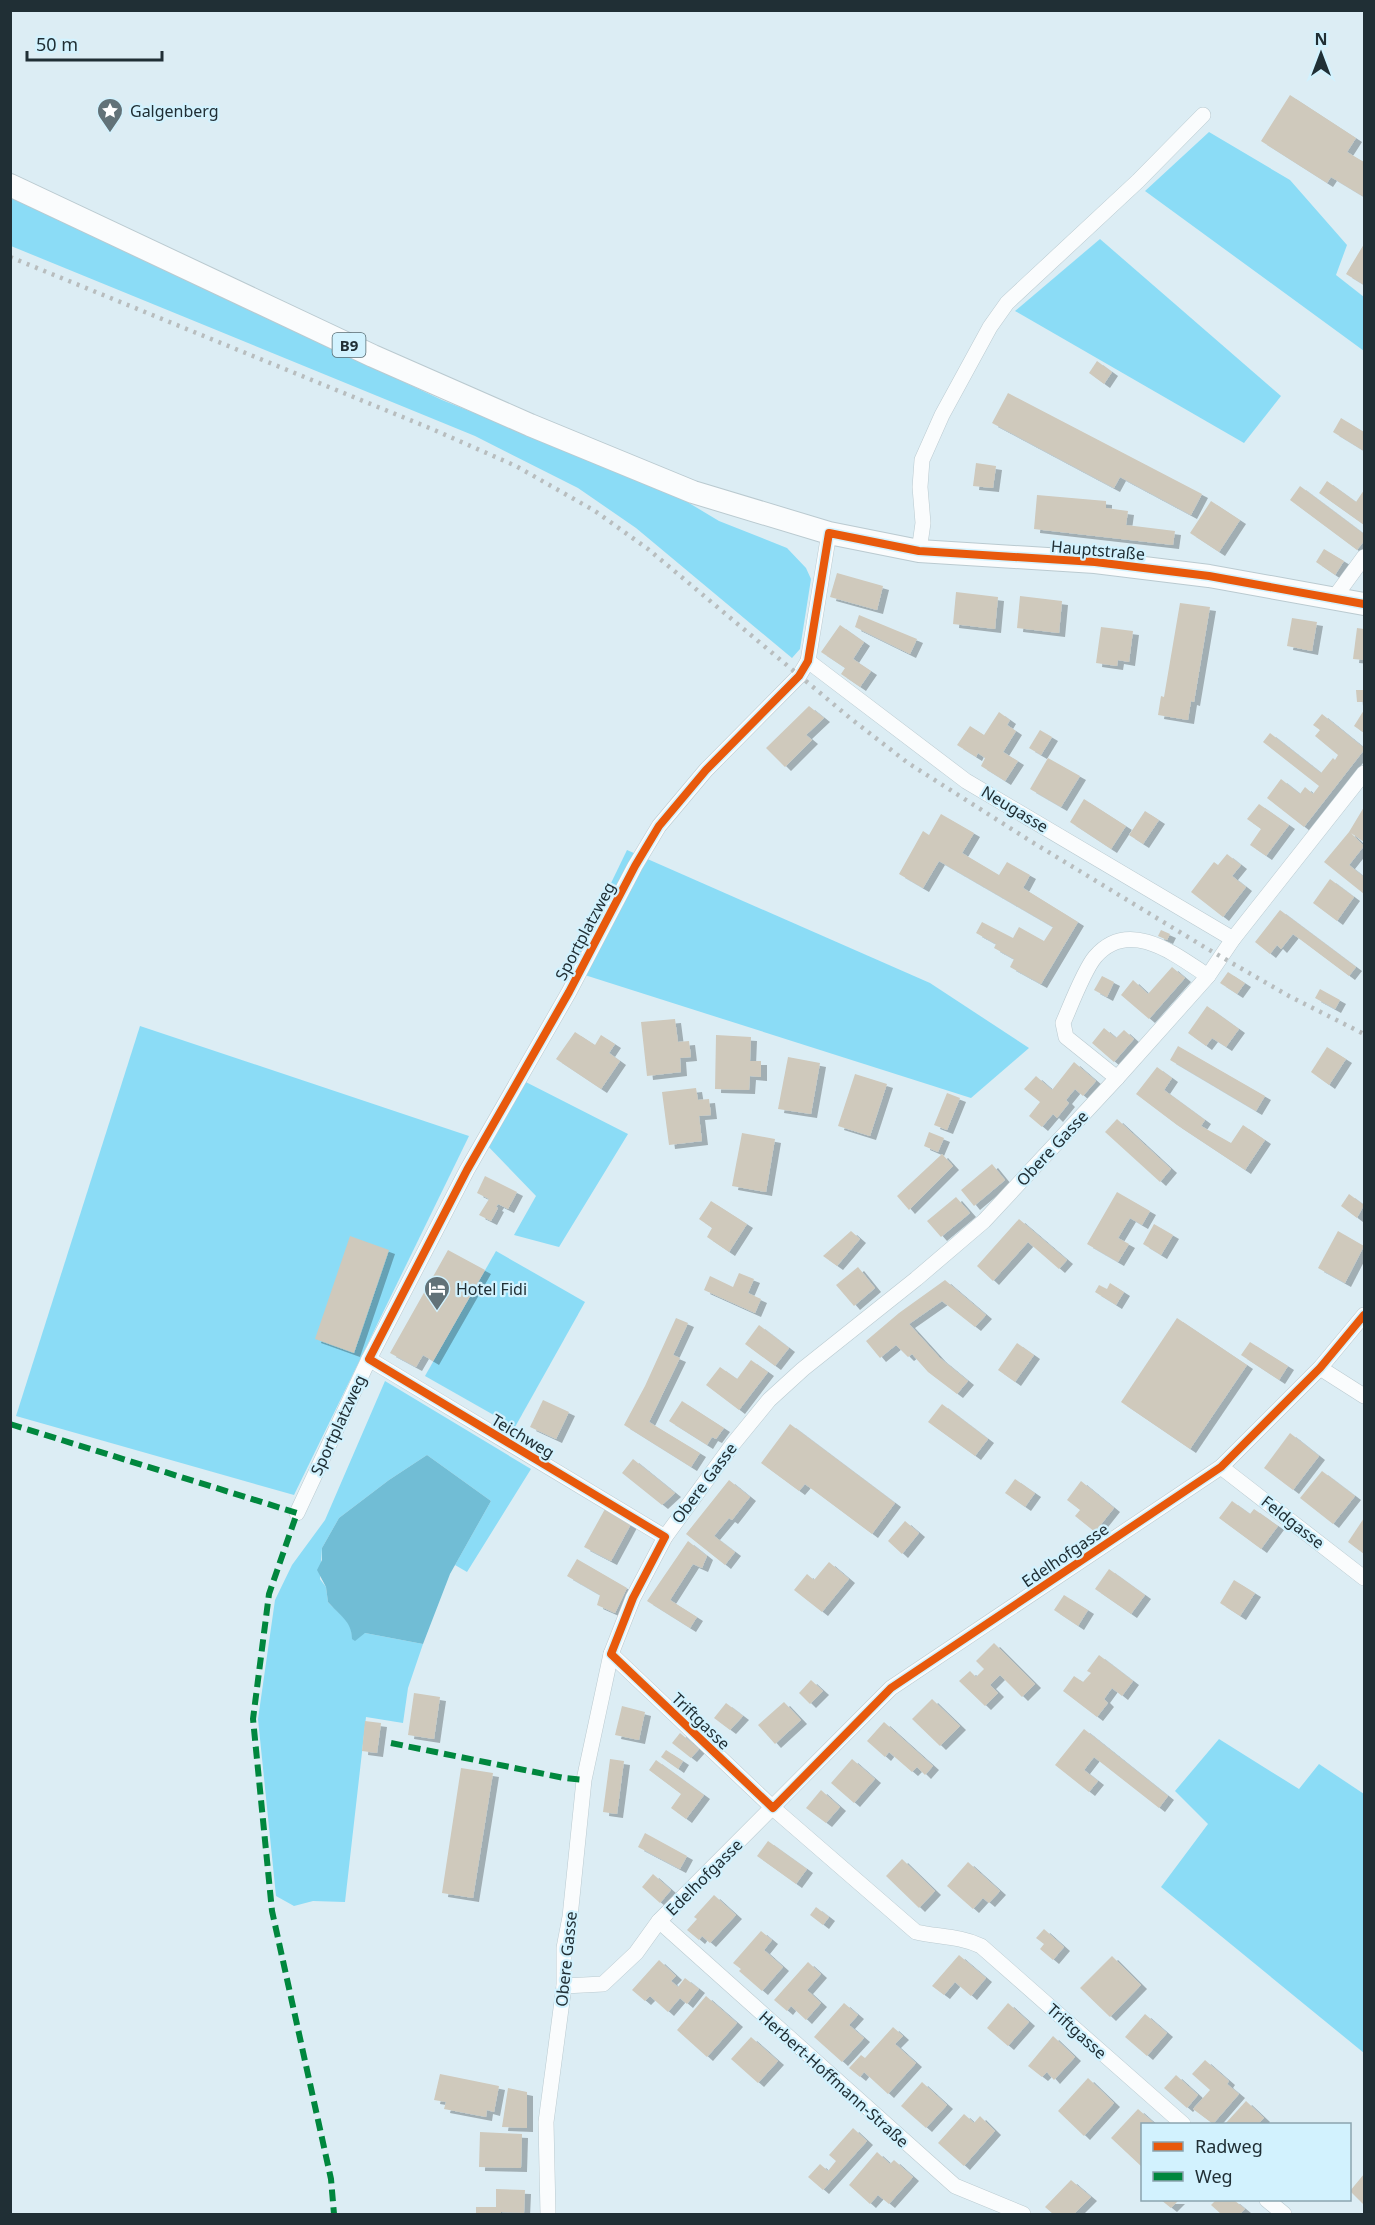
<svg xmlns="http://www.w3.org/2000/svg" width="1375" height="2225" font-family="'Noto Sans',sans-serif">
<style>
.green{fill:#8bdcf6}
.water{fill:#71bdd5}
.building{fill:#cfc9bc;filter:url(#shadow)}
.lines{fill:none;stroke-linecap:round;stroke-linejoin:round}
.minor-casing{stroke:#bacad0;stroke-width:16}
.primary-casing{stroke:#bacad0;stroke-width:24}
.minor{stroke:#fafcfd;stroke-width:15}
.primary{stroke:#fafcfd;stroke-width:22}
.rail{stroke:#b8bdbe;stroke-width:4.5;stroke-dasharray:3 6;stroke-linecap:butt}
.quiet{stroke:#00873e;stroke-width:6;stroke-dasharray:12 6;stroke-linecap:butt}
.cycleway-casing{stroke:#d2f2fe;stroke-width:11}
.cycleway{stroke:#e8590c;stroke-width:8}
.labels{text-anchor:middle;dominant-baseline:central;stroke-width:4.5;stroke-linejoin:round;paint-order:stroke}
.shield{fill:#d2f2fe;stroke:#556a71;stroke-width:1.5}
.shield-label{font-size:15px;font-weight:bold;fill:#202f35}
.poi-label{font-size:16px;fill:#202f35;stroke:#d2f2fe;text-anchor:start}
.street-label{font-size:16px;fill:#202f35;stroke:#d2f2fe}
</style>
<defs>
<filter id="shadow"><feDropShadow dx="6" dy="4" stdDeviation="0" flood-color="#0004"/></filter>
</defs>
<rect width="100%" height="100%" fill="#dcedf4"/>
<g class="green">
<polygon points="1209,132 1290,180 1347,245 1336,275 1364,297 1364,351 1145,191"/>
<polygon points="10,196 442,400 669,491 719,521 787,548 806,568 811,579 800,649 792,658 636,528 578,488 475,436 11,246"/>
<polygon points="1100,239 1281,396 1244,443 1015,311"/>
<polygon points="627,850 930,983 1029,1048 971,1098 569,970"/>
<polygon points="140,1026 469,1136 294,1495 16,1416"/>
<polygon points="514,1076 628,1134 559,1247 514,1235 536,1196 482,1140"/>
<polygon points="496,1251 585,1302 515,1427 425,1376"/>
<path d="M385,1381l146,88 -64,103 -12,-7 36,-64 -64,-46 -38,25 -50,38 -17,30 -2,31 6,8 2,15c9,11 24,18 24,34l13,-3 58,11 -15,44 -5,35 -37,-6 -21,185 -32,-1 -19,5 -18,-10 -18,-177 17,-119 17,-35 33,-45z"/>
<polygon points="1219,1739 1299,1789 1319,1764 1364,1794 1364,2053 1161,1887 1208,1824 1175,1791"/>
</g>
<path class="water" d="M427,1455l64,46 -41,73 -27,70 -58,-11 -10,8 -3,-2c0,-18 -13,-24 -24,-37l-2,-15 -9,-17 5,-10v-12l17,-30 50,-38z"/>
<g class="building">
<polygon points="1290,95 1356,138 1347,152 1364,162 1364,197 1331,177 1327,183 1261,141"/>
<polygon points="1364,244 1364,285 1346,274"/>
<polygon points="1097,361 1112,372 1104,384 1089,373"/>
<polygon points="1008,393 1202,494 1191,515 1120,477 1114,488 992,423"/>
<polygon points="1341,418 1364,432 1364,451 1333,432"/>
<polygon points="976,463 996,466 993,488 973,486"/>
<polygon points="1327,481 1356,502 1364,490 1364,525 1319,493"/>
<polygon points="1300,486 1364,534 1364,541 1357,550 1290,500"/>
<polygon points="1037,495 1106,501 1106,508 1128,511 1126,525 1175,531 1173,545 1034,529"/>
<polygon points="1211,501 1240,520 1219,552 1190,533"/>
<polygon points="1324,549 1344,561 1335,575 1316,562"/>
<polygon points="837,573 883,586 877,610 830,597"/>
<polygon points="956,592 998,597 995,629 953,624"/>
<polygon points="1020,596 1062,601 1059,633 1017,628"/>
<polygon points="1180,603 1210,607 1194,702 1191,701 1188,720 1158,715 1161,696 1164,697"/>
<polygon points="859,615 917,639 910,654 855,627"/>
<polygon points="1292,618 1317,622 1312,651 1287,646"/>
<polygon points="840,625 864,642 853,659 871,671 860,687 841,674 845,668 821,652"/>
<polygon points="1101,627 1133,631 1129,662 1118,660 1117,666 1096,663"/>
<polygon points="1357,628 1364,629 1364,660 1353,659"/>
<polygon points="1356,690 1364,690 1364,702 1357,702"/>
<polygon points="809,706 824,718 806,735 812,740 785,767 766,748"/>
<polygon points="1364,710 1364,733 1354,726"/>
<polygon points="999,712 1010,720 1007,725 1016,731 1003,752 1018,761 1005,781 981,766 985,758 978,753 976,757 957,745 970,726 984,735"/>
<polygon points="1322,714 1364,748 1364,750 1304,827 1267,798 1281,779 1300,794 1305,787 1313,794 1319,786 1263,742 1270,733 1321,773 1333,758 1335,760 1338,755 1315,736 1320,730 1313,725"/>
<polygon points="1040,730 1052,737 1041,755 1029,748"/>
<polygon points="1048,758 1080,776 1061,807 1030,789"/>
<polygon points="1084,799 1126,826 1111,849 1070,822"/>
<polygon points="1259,804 1289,825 1266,856 1250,845 1261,829 1247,819"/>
<polygon points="1364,807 1364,842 1351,833 1364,846 1349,865 1364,877 1364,894 1324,862 1349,832"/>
<polygon points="1145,811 1159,820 1143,844 1129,835"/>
<polygon points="941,814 974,833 962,853 999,875 1007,862 1030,875 1023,888 1078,922 1041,984 1010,967 1014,959 994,948 996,944 976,933 982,922 1013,938 1019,927 1044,941 1053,927 939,861 923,888 899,874 923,831 929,835"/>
<polygon points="1227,854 1241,865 1232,876 1246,887 1223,917 1191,892 1214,862 1218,865"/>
<polygon points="1330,879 1354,897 1337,921 1313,903"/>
<polygon points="1280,910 1356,967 1349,976 1293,934 1281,949 1277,945 1270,954 1255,942"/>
<polygon points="1161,930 1170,934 1167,940 1158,936"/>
<polygon points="1172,967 1185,978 1149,1019 1121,995 1133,980 1148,994"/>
<polygon points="1228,972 1245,983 1237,994 1220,983"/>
<polygon points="1102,976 1114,982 1107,997 1094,990"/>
<polygon points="1320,989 1340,1000 1335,1009 1315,998"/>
<polygon points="1207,1006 1239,1029 1226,1047 1212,1038 1206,1046 1188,1033"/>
<polygon points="675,1019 678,1042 689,1041 691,1057 680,1058 681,1072 647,1076 641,1022"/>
<polygon points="1104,1028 1116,1038 1124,1030 1134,1039 1114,1062 1092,1043"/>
<polygon points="575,1032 595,1045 601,1035 615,1044 609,1053 620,1061 601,1089 556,1059"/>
<polygon points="716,1035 751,1037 750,1061 761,1061 761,1077 750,1076 749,1090 715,1089"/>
<polygon points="1178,1046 1265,1096 1256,1111 1170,1060"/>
<polygon points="1327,1047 1346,1059 1329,1085 1311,1072"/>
<polygon points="788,1057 820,1063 811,1114 778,1109"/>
<polygon points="1074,1062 1096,1081 1083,1096 1075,1089 1066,1100 1069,1103 1057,1118 1053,1114 1042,1127 1029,1116 1040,1102 1024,1089 1036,1076 1052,1090"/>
<polygon points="1157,1067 1172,1078 1164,1090 1205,1120 1201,1126 1231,1143 1243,1125 1265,1140 1245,1170 1177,1125 1136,1094"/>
<polygon points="855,1074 887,1084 870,1136 838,1126"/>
<polygon points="696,1088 698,1100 709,1099 711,1115 699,1116 702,1141 669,1145 662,1092"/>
<polygon points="947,1093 960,1098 947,1130 934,1125"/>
<polygon points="1117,1119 1171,1169 1160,1182 1105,1132"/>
<polygon points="929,1132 944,1138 938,1152 924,1146"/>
<polygon points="742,1133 775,1139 766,1192 732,1186"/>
<polygon points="942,1154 953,1166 909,1210 897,1196"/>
<polygon points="992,1164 1005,1180 974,1206 961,1190"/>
<polygon points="485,1176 517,1192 508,1209 498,1204 496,1207 498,1208 491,1221 479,1215 489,1199 477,1193"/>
<polygon points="1117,1192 1150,1211 1142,1225 1130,1218 1118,1238 1129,1244 1118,1262 1087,1244"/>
<polygon points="1349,1194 1364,1205 1357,1218 1341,1206"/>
<polygon points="956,1197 970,1213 941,1237 927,1221"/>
<polygon points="711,1201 747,1224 729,1252 707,1237 712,1228 699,1219"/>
<polygon points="1019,1219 1067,1260 1059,1269 1028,1242 993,1281 977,1266"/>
<polygon points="1154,1224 1173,1235 1161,1255 1143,1244"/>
<polygon points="851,1231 860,1239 837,1266 823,1256"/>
<polygon points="1338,1231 1364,1246 1345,1283 1318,1268"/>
<polygon points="350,1236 389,1250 354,1353 315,1339"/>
<polygon points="448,1250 485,1270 433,1361 423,1355 416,1367 390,1353"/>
<polygon points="858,1267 875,1288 854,1306 836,1285"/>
<polygon points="739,1273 754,1279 748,1293 761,1299 755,1313 704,1290 710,1276 733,1287"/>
<polygon points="945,1280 986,1315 975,1327 942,1301 909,1324 940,1358 968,1381 957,1394 928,1372 912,1354 908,1357 896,1345 880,1358 866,1341 899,1313"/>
<polygon points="1110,1283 1124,1292 1116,1305 1095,1292 1099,1285 1107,1289"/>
<polygon points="676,1318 688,1323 673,1355 680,1358 649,1422 700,1453 691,1467 624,1425 645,1386"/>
<polygon points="1177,1318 1247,1365 1190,1449 1121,1402"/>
<polygon points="759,1325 789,1348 775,1366 745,1344"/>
<polygon points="1250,1342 1288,1366 1279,1380 1241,1355"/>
<polygon points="1017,1343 1034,1355 1015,1382 998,1370"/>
<polygon points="751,1360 768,1372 739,1410 706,1385 720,1367 737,1379"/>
<polygon points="543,1400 569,1412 556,1439 530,1427"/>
<polygon points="682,1401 724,1428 716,1439 712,1437 707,1445 669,1421"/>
<polygon points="942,1404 988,1439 975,1456 928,1422"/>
<polygon points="790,1424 895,1503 872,1534 805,1484 799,1491 761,1463"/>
<polygon points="1290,1433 1319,1456 1293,1490 1264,1468"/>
<polygon points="633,1459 675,1493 662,1505 622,1473"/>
<polygon points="1322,1471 1355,1496 1333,1524 1300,1498"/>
<polygon points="1015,1479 1035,1493 1025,1507 1005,1493"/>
<polygon points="729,1480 750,1497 732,1520 729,1518 714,1536 735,1552 725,1565 686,1534"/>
<polygon points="1081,1481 1114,1508 1095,1532 1075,1516 1080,1510 1067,1500"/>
<polygon points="1232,1501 1250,1514 1254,1509 1278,1526 1261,1549 1219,1518"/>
<polygon points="605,1509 631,1524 611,1561 584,1547"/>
<polygon points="1364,1518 1364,1554 1348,1542"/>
<polygon points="905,1521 919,1533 902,1554 888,1541"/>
<polygon points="688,1541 707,1556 702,1568 693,1564 670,1600 697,1617 690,1628 647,1601"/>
<polygon points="577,1559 627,1588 615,1613 597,1605 600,1595 567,1576"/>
<polygon points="829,1562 849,1579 822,1612 794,1590 807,1574 814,1580"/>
<polygon points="1109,1569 1145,1595 1131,1614 1095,1589"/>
<polygon points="1234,1580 1255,1593 1240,1616 1220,1603"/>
<polygon points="1064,1595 1088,1610 1078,1626 1054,1610"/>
<polygon points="994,1643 1035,1684 1022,1697 1000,1675 990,1685 998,1693 985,1706 959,1681 970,1671 976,1677 984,1669 976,1661"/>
<polygon points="1099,1655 1133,1681 1122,1696 1112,1688 1104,1699 1108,1703 1097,1717 1063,1691 1074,1676 1083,1682 1091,1673 1087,1671"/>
<polygon points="811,1680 823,1691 810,1704 799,1693"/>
<polygon points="414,1693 440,1697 434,1739 408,1735"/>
<polygon points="932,1699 960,1726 940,1746 912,1719"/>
<polygon points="784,1702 801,1720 775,1744 758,1725"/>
<polygon points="726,1703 743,1716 730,1730 714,1718"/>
<polygon points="622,1706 645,1712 639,1740 615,1735"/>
<polygon points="365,1721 381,1723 377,1753 362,1751"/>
<polygon points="884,1722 933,1766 925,1775 917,1767 912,1772 889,1752 885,1757 867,1741"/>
<polygon points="1084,1729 1168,1796 1159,1808 1094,1757 1084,1770 1098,1781 1089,1792 1055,1765"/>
<polygon points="680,1733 699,1749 691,1758 672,1743"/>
<polygon points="666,1750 683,1761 678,1769 661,1757"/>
<polygon points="610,1759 624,1761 617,1814 603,1812"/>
<polygon points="852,1759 875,1779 854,1803 831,1783"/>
<polygon points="656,1760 704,1795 686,1819 671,1808 681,1794 649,1770"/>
<polygon points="461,1768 493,1773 473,1898 442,1893"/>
<polygon points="821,1790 840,1807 826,1823 806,1808"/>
<polygon points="645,1833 687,1856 680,1869 638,1847"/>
<polygon points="768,1841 807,1869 796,1884 757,1856"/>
<polygon points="902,1859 935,1891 919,1908 886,1876"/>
<polygon points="968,1862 1000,1891 989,1903 983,1898 973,1909 947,1886"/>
<polygon points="653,1874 671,1890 660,1903 642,1887"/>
<polygon points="714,1895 736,1915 710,1943 702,1936 699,1940 687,1930 697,1919 694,1917"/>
<polygon points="816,1907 829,1917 823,1925 810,1915"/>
<polygon points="1044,1929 1064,1947 1053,1960 1040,1949 1044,1944 1036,1938"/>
<polygon points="761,1931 772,1940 764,1950 783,1967 762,1991 739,1971 741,1969 733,1963"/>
<polygon points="959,1955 986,1978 971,1996 955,1982 944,1995 932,1986"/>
<polygon points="1112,1956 1141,1985 1110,2017 1080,1988"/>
<polygon points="659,1960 676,1976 671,1981 678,1987 685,1978 699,1989 687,2004 680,1998 668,2012 650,1996 645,2001 632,1990"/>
<polygon points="808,1962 821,1974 807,1990 821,2003 806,2020 791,2006 787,2011 774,2000"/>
<polygon points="706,1996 737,2023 707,2057 677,2030"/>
<polygon points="844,2003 858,2015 849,2025 864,2038 842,2062 814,2037"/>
<polygon points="1008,2003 1029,2022 1008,2046 987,2028"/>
<polygon points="1145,2014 1167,2033 1147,2056 1125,2037"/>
<polygon points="893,2027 903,2036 895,2044 916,2063 888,2094 864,2072 860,2077 849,2068 861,2055 865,2058"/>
<polygon points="1053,2036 1075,2057 1054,2080 1047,2072 1042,2077 1028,2066"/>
<polygon points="751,2037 778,2061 758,2083 731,2059"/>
<polygon points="1205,2060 1229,2081 1227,2084 1239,2094 1213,2124 1193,2109 1210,2090 1192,2074"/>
<polygon points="440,2074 499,2086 494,2112 487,2110 486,2117 444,2109 446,2102 434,2100"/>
<polygon points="1176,2075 1198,2095 1187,2108 1164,2088"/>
<polygon points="1088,2078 1114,2103 1084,2136 1058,2111"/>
<polygon points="922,2082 947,2105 926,2128 901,2106"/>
<polygon points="508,2088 527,2092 527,2128 502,2127"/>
<polygon points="1246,2101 1264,2118 1258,2124 1225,2124"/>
<polygon points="1138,2109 1155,2124 1142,2124 1142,2167 1111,2138"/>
<polygon points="964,2114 974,2123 980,2116 995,2131 964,2166 938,2143"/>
<polygon points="853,2128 867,2141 823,2190 808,2177 820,2164 828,2171 836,2161 829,2155"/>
<polygon points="480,2132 522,2134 521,2168 479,2167"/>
<polygon points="877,2152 890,2164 894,2160 913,2177 889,2204 878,2195 870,2204 849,2185"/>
<polygon points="1364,2174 1364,2205 1350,2191"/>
<polygon points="1071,2180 1091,2197 1075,2213 1077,2214 1053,2214 1045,2207"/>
<polygon points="496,2189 525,2190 524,2213 501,2212 501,2214 476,2214 476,2207 496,2207"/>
<polygon points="1161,2200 1179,2200 1171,2208"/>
<polygon points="1216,2200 1234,2200 1245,2209 1240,2214 1221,2214 1211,2205"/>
</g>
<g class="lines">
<defs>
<g id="minor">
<polyline points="919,551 923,523 920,487 922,460 942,415 990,327 1007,303 1138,181 1203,115"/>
<polyline points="1334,598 1364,557"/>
<polyline points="808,661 966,781 1233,939"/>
<path d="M1117,1078l-51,-41 -3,-14c7,-16 21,-53 32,-66 34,-40 81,-2 113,19"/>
<polyline points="369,1359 665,1537"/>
<polyline points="1320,1368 1364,1396"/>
<polyline points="1221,1467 1364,1578"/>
<polyline points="297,1513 369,1359 467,1170 569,992 635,866 659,826 706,770 799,676 808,661 829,533"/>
<path d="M611,1654l162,154 143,124c22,5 44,4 65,14l202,178"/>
<polyline points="659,1921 955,2186 1023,2214"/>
<polyline points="564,1986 603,1984 636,1953 659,1921 891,1688 1221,1467 1320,1368 1364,1315"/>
<polyline points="1267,2200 1284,2214"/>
<polyline points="548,2214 546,2122 564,1986 564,1948 570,1917 584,1780 611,1654 633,1598 665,1537 733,1444 769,1400 803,1369 916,1279 984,1221 1117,1078 1208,976 1233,939 1364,773"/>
</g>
<polyline id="primary" points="10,185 373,356 530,425 693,492 829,533 919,551 1095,562 1209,576 1364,604"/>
</defs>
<use href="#minor" class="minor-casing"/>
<use href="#primary" class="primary-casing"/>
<use href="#minor" class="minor"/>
<use href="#primary" class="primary"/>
<polyline class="rail" points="10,257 432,429 516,466 595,511 648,549 850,718 908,763 1032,842 1206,948 1289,996 1364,1034"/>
<g class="quiet">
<polyline points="10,1424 297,1513 269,1594 253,1719 272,1911 331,2179 334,2214"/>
<polyline points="391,1743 564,1778 584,1780"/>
</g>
<defs>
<polyline id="cycleway" points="1364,604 1209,576 1095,562 919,551 829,533 808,661 799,676 706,770 659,826 635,866 569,992 467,1170 369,1359 665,1537 633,1598 611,1654 773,1808 891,1688 1221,1467 1320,1368 1364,1315"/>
</defs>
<use href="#cycleway" class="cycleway-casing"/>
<use href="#cycleway" class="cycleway"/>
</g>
<defs>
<symbol id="sight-pin" viewBox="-11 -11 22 30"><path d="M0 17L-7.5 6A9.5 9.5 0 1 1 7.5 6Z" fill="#627278" stroke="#d2f2fe"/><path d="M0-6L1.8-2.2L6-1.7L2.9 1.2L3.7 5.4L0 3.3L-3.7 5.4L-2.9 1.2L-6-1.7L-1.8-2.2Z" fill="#fff"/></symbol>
<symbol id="hotel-pin" viewBox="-11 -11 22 30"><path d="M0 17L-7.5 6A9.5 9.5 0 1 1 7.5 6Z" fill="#627278" stroke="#d2f2fe"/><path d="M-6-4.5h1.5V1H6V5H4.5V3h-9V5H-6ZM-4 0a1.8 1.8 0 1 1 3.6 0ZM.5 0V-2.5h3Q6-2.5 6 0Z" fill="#fff"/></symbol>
</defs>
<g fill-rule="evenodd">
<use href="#sight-pin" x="95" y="96" width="30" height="40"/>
<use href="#hotel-pin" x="422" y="1274" width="30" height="40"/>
</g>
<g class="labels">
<rect class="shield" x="332.5" y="333" width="33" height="24" rx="4.5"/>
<g class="shield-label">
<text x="349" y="345">B9</text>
</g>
<g class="poi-label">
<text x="130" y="111">Galgenberg</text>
<text x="456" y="1289">Hotel Fidi</text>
</g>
<g class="street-label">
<text transform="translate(1098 550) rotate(5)">Hauptstraße</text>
<text transform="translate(1015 809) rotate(31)">Neugasse</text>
<text transform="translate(585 931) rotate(-62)">Sportplatzweg</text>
<text transform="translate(1052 1148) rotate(-47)">Obere Gasse</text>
<text transform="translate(338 1425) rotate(-65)">Sportplatzweg</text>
<text transform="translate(523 1436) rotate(31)">Teichweg</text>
<text transform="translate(704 1483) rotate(-53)">Obere Gasse</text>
<text transform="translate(1293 1522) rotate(38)">Feldgasse</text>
<text transform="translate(1065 1555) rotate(-34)">Edelhofgasse</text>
<text transform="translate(701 1721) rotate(44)">Triftgasse</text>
<text transform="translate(704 1877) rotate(-45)">Edelhofgasse</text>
<text transform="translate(566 1959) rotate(-84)">Obere Gasse</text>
<text transform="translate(1077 2031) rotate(42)">Triftgasse</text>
<text transform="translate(834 2079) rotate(42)">Herbert-Hoffmann-Straße</text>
</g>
</g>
<rect width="1375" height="2225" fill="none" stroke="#202f35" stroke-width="24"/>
<rect x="1141" y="2123" width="210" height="78" fill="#d2f2fe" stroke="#8ba4ae" stroke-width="1.5"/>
<rect x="1153" y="2142" width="30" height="9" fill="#e8590c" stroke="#8ba4ae" stroke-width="1.5"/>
<text x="1195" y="2153" font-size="18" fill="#202f35">Radweg</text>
<rect x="1153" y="2172" width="30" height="9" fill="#00873e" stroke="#8ba4ae" stroke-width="1.5"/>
<text x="1195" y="2183" font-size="18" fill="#202f35">Weg</text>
<g transform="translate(1321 54)" stroke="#d2f2fe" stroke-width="4.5" paint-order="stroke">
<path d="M0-4.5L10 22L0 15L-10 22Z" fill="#202f35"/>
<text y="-9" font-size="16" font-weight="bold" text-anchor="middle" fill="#202f35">N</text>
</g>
<path d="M27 51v9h135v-9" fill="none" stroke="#202f35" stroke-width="3"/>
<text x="36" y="51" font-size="18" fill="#202f35" stroke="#d2f2fe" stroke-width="4.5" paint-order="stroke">50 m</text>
</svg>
